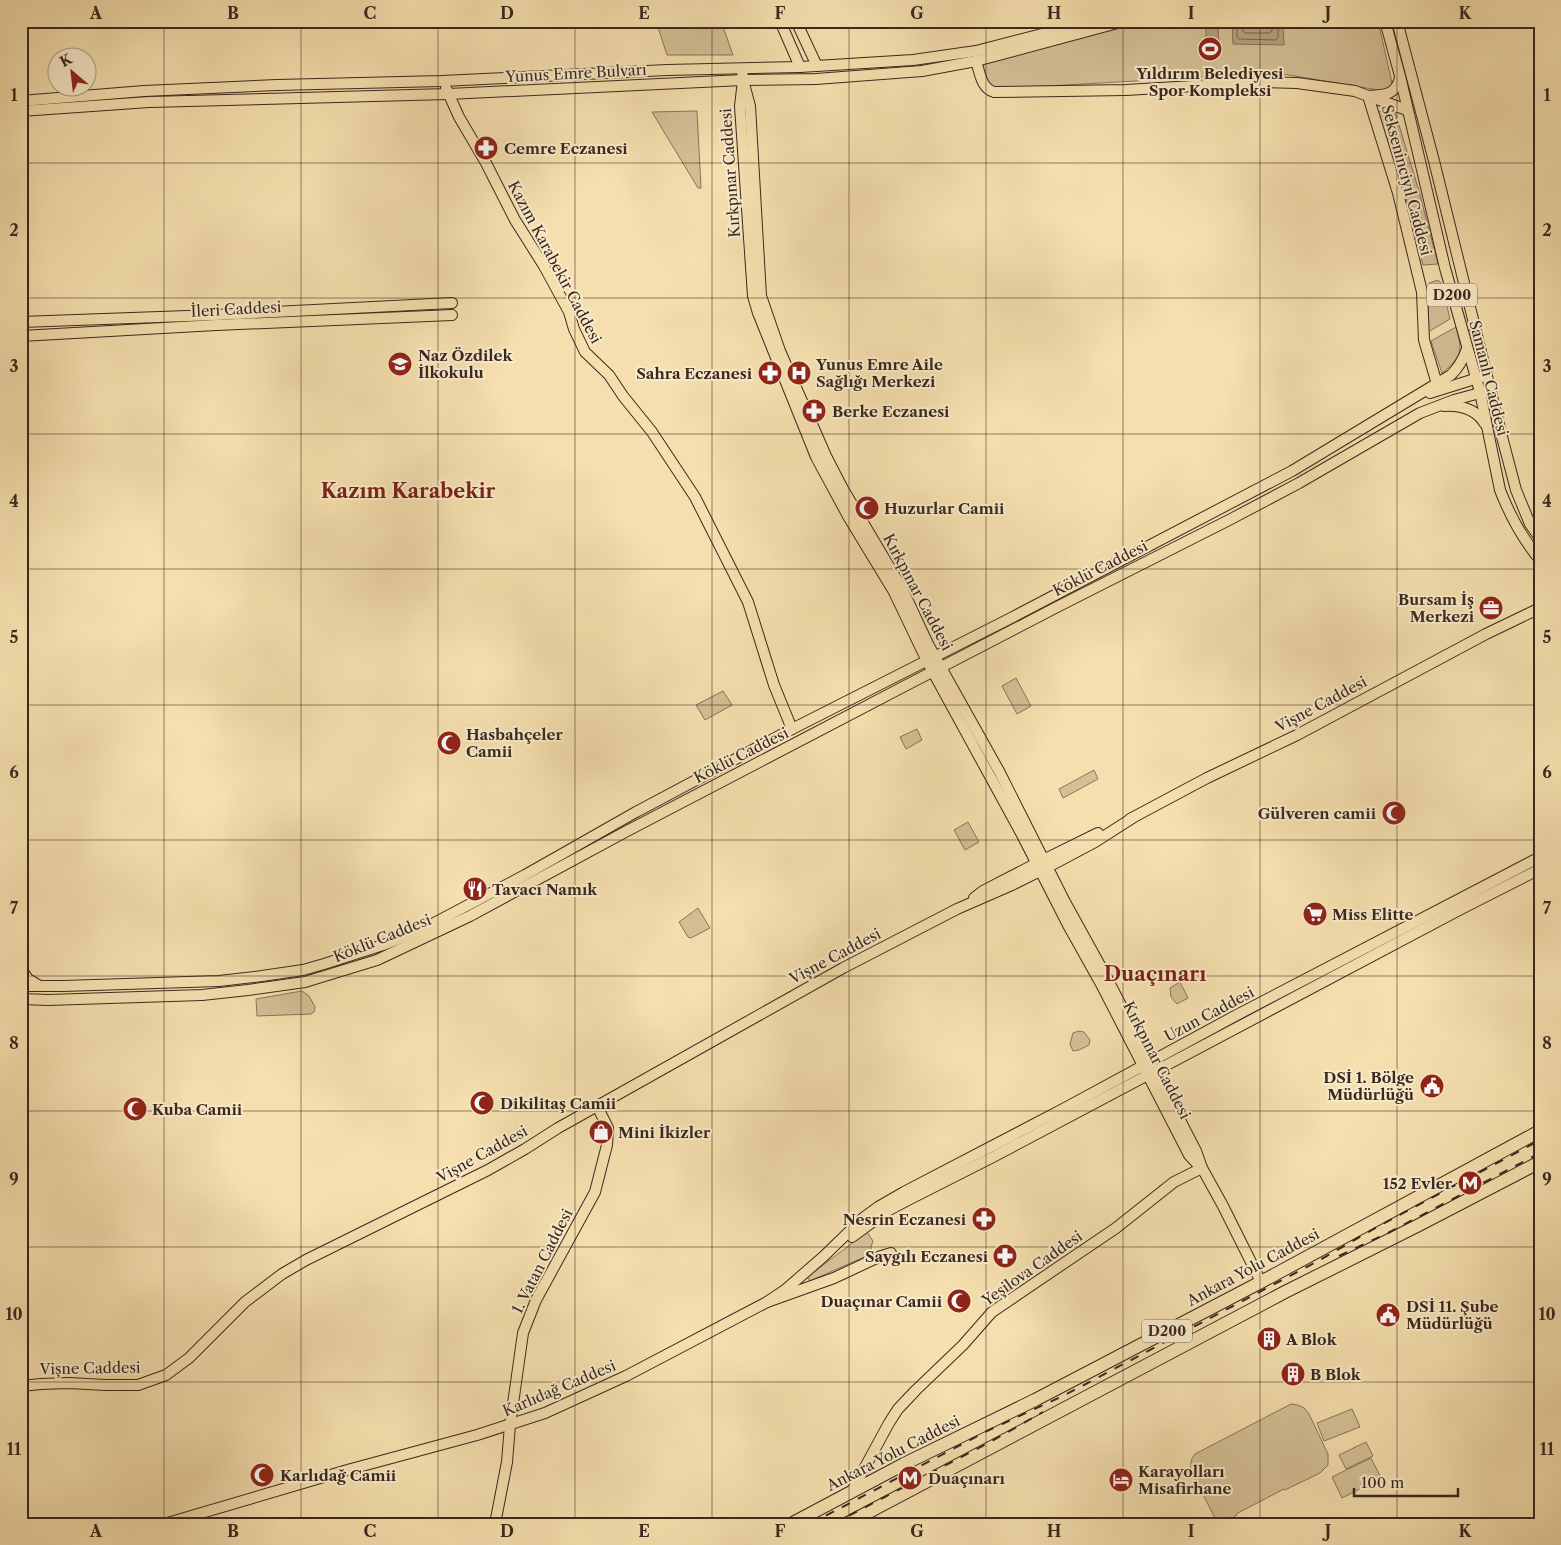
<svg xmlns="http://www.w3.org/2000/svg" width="1561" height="1545" font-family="'Libre Caslon Text',serif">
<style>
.green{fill:#d5c096;stroke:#88745a}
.water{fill:#b5a17d;stroke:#847157}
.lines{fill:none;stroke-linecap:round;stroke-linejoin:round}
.shore{stroke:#78644e;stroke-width:1}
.major-casing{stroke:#3a281e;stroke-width:12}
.highway-casing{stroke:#3a281e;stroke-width:14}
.major{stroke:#f5dfae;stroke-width:10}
.highway{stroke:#f5dfae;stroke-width:12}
.rail{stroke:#3a281e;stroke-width:2;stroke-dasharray:9 9;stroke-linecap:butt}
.grid{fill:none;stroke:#3a281e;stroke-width:1;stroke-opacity:0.55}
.labels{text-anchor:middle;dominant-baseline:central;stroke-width:4;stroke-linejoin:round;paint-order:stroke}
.shield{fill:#f8eaca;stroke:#736252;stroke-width:1}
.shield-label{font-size:14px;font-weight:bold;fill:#3a281e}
.street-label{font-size:15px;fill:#3a281e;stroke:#f8eaca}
.poi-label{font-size:15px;font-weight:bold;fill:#3a281e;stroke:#f8eaca;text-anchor:start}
.district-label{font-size:20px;font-weight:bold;fill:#7a1f14;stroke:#f8eaca}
.neatline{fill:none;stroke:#3a281e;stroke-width:2}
.grid-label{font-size:16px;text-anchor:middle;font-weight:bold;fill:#3a281e}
</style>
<rect width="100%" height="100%" fill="#f5dfae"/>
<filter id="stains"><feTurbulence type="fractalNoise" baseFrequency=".004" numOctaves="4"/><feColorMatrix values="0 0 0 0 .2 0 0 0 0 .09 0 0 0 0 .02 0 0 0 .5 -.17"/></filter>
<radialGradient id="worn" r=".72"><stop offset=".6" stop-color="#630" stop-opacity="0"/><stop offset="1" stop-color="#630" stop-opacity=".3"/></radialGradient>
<g class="green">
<polygon points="656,21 721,21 733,55 667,55"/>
<polygon points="1144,21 1378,21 1392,83 1390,89 1384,91 1277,73 1048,86 990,88 980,64"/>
<polygon points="1384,109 1395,112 1419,191 1438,264 1423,265 1405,194 1378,116 1379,112"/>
<polygon points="697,111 701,188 698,188 652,112"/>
<polygon points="1438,280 1442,284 1450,319 1428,332 1429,283"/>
<path d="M1456,327c7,23 6,30 -14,46l-11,-32z"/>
<polygon points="1016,678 1031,706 1017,714 1002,686"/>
<polygon points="723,691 732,705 705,720 696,705"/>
<polygon points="917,729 922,740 906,749 900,737"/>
<polygon points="1094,770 1098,779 1063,798 1059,789"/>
<polygon points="968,822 979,842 965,850 954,830"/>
<polygon points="698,908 710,928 691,938 688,937 679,922"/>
<polygon points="1180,982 1188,998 1177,1004 1171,997 1170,988"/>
<polygon points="302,991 309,996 315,1007 314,1012 311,1014 257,1016 256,999"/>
<polygon points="1079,1031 1084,1032 1090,1040 1089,1045 1079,1050 1073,1051 1070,1044 1073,1033"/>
<polygon points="867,1232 873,1241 871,1247 871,1254 810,1281 807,1277"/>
<path d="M1291,1404l7,1 6,3 5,6 19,40v11l-8,8 -35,17 -1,-1 -48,25 1,1c-7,4 -13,10 -21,5l-24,-47c-2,-7 -2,-13 3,-19z"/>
<polygon points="1352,1409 1360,1427 1324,1441 1317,1423"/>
<polygon points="1366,1442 1373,1456 1346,1469 1339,1455"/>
<polygon points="1371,1458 1381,1478 1342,1498 1332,1477"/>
</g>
<g class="water">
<polygon points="1232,23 1283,23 1284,45 1233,44"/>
<polygon points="1206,25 1218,25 1219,45 1206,45"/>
</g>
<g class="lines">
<g class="shore">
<polyline points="1237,21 1237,37 1239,39 1276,40 1278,37 1278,21"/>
<polyline points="1244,21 1243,31 1245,33 1269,33 1272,31 1272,21"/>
</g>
<defs>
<g id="major">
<polyline points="780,21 800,67"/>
<polyline points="796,21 817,66"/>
<path d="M1385,21l15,55 45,192 35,124 20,98c10,26 22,48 40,70"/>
<polyline points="1397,21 1434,161 1501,433 1516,490 1530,524 1540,538"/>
<polyline points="1539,21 1540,23"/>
<path d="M976,61c4,12 5,27 18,31l132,-2 135,-8 36,1 58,8 13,5 30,97 9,37 15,62 2,48 13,44"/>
<polyline points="742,69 743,80 740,106 753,296 758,313 816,457 849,518 894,592 927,661 1021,833 1068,925 1101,984 1189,1155 1199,1166"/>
<polyline points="743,80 750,106 761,296 780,351 826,456 843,489 902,588 929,646 999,771 1065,902 1108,980 1196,1151 1202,1168 1223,1206 1261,1282"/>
<polyline points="446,88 459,117 486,163 515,220 544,266 569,312 574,329 585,352 609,375 623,396 652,432 695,497 748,602 774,685 792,729"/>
<path d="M1368,96c16,-1 27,0 32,-18"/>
<polyline points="1371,97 1407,110"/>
<polyline points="21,101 144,91 277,85 442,81 667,70 800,67 913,60 976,51 1093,21"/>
<polyline points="21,111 149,102 448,94 743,80 816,79 922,71 976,61 1125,21"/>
<polyline points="21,322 215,315 452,303"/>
<polyline points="21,336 216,325 452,315"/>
<polyline points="1430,393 1481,377"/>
<path d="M1444,406c17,-1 32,3 41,18"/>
<polyline points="1130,819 1207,778 1297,735 1486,634 1540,608"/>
<polyline points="974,898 983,891 1037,863 1098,833"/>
<polyline points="21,969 28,979 38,985"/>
<path d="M21,986h42l156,-5 43,-5 41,-6 21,-6 59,-19 38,-15 104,-55 111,-63 156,-83 219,-111 281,-147 159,-96c8,-8 12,-15 16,-26"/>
<polyline points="21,999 48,1000 202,995 248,990 305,982 377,960 470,916 627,831 901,688 1057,607 1231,519 1299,483 1420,413 1454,400 1491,390"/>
<polyline points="852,1237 889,1210 910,1199 993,1157 1461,909 1540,869"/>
<polyline points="767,1302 785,1290 824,1256 863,1218 878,1207 904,1192 1065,1108 1233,1017 1540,857"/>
<polyline points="21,1386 41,1384 69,1383 105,1385 138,1385 166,1375 189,1358 245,1302 282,1274 306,1260 488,1170 525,1149 558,1128 843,968 957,909 1012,885 1048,867 1095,842 1134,817"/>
<polyline points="852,1491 889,1423 898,1409 916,1390 963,1345 992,1312 1116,1228 1174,1182 1202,1168"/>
<polyline points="164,1524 351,1469 477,1435 545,1413 626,1376 767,1302 834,1278 881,1256 891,1253"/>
<polyline points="495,1524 507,1462 510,1425 523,1333 536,1300 595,1192 607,1145 608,1128 597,1106"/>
</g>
<g id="highway">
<polyline points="791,1524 904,1464 1035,1400 1261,1282 1540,1131"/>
<polyline points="846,1524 1285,1292 1417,1226 1540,1162"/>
</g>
</defs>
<use href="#major" class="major-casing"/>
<use href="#highway" class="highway-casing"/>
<use href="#major" class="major"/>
<use href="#highway" class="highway"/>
<g class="rail">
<polyline points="1339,1256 1388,1233 1540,1153"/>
<polyline points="810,1524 989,1430 1063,1396 1318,1261 1377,1227 1540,1140"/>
<polyline points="833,1524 992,1441 1043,1412"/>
</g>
</g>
<path class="grid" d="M164,21v1503M301,21v1503M438,21v1503M575,21v1503M712,21v1503M849,21v1503M986,21v1503M1123,21v1503M1260,21v1503M1397,21v1503M21,163h1519M21,298h1519M21,434h1519M21,569h1519M21,705h1519M21,840h1519M21,976h1519M21,1111h1519M21,1247h1519M21,1382h1519"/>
<defs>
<symbol id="stadium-disc" viewBox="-11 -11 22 22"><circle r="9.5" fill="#8f2418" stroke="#f8eaca"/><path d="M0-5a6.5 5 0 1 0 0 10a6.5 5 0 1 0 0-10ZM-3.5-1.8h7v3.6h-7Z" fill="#fff"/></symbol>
<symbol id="pharmacy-disc" viewBox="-11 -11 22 22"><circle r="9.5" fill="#8f2418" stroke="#f8eaca"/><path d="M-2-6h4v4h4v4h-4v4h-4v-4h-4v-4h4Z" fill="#fff"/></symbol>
<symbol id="school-disc" viewBox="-11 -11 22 22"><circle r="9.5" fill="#8f2418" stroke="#f8eaca"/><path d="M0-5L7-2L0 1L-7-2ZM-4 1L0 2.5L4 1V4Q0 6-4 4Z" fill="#fff"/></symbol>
<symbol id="hospital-disc" viewBox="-11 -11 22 22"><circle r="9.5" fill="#8f2418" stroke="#f8eaca"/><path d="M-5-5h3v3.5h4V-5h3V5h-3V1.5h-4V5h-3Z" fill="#fff"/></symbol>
<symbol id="mosque-disc" viewBox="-11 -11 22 22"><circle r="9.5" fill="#8f2418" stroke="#f8eaca"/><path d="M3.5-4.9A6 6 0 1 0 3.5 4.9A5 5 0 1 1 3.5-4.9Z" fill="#fff"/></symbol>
<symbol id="office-disc" viewBox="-11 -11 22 22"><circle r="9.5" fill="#8f2418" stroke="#f8eaca"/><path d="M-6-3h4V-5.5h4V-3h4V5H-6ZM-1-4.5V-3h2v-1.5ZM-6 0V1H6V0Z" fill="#fff"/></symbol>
<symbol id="restaurant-disc" viewBox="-11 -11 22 22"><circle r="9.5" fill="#8f2418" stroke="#f8eaca"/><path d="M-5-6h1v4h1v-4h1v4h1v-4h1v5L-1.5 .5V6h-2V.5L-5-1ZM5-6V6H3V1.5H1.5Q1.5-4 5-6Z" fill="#fff"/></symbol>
<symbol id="supermarket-disc" viewBox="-11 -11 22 22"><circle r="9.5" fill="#8f2418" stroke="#f8eaca"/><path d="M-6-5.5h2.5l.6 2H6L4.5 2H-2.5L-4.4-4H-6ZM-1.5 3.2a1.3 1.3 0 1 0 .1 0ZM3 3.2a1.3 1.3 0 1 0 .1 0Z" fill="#fff"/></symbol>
<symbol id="civic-disc" viewBox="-11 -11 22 22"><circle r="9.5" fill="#8f2418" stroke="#f8eaca"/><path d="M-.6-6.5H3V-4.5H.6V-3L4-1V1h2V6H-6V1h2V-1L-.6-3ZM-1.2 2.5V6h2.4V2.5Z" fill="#fff"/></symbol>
<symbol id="shop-disc" viewBox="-11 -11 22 22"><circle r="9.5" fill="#8f2418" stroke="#f8eaca"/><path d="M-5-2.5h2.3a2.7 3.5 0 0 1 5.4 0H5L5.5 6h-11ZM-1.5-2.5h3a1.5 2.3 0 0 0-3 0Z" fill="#fff"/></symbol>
<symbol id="metro-disc" viewBox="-11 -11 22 22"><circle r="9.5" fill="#8f2418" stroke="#f8eaca"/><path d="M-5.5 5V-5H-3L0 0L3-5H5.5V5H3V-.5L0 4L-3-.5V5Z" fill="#fff"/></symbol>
<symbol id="building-disc" viewBox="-11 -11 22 22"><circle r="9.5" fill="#8f2418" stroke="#f8eaca"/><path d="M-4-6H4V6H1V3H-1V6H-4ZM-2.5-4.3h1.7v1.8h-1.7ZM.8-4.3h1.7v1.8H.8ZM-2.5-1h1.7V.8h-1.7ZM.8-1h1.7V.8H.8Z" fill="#fff"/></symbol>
<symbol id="hotel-disc" viewBox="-11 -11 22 22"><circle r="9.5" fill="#8f2418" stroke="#f8eaca"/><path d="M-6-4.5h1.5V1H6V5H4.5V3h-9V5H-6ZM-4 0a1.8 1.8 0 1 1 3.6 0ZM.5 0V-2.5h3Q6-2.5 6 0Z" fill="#fff"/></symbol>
</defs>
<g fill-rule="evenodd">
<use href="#stadium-disc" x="1196" y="35" width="28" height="28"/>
<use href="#pharmacy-disc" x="472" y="134" width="28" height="28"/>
<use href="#school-disc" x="386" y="350" width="28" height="28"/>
<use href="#pharmacy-disc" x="756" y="359" width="28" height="28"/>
<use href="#hospital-disc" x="785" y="359" width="28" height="28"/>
<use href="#pharmacy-disc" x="800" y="397" width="28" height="28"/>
<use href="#mosque-disc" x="853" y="494" width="28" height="28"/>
<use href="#office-disc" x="1477" y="594" width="28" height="28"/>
<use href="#mosque-disc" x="435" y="729" width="28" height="28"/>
<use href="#mosque-disc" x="1380" y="799" width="28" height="28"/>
<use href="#restaurant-disc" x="461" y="875" width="28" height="28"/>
<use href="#supermarket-disc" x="1301" y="900" width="28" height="28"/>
<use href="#civic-disc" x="1418" y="1072" width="28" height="28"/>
<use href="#mosque-disc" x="468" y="1089" width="28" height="28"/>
<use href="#mosque-disc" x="121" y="1095" width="28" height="28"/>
<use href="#shop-disc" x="587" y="1118" width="28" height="28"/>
<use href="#metro-disc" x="1456" y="1169" width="28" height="28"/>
<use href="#pharmacy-disc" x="970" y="1205" width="28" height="28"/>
<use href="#pharmacy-disc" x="991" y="1242" width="28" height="28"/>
<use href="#mosque-disc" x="945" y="1287" width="28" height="28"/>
<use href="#civic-disc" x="1374" y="1301" width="28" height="28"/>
<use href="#building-disc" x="1255" y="1325" width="28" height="28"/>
<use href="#building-disc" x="1279" y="1360" width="28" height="28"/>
<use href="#mosque-disc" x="248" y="1461" width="28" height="28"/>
<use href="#metro-disc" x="896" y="1464" width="28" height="28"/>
<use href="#hotel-disc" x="1107" y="1466" width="28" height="28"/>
</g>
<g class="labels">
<g class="shield">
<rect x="1427" y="283.5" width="50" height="23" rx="4"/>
<rect x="1142" y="1319.5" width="50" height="23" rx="4"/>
</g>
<g class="shield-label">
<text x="1452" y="295">D200</text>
<text x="1167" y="1331">D200</text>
</g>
<g class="street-label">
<text transform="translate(576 73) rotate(-3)">Yunus Emre Bulvarı</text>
<text transform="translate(730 173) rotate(-94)">Kırkpınar Caddesi</text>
<text transform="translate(1407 180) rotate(75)">Sekseninciyıl Caddesi</text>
<text transform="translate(555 262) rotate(62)">Kazım Karabekir Caddesi</text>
<text transform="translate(236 309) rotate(-3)">İleri Caddesi</text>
<text transform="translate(1489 378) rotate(76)">Samanlı Caddesi</text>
<text transform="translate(1100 568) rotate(-27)">Köklü Caddesi</text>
<text transform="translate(918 592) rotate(62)">Kırkpınar Caddesi</text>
<text transform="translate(1321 704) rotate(-28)">Vişne Caddesi</text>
<text transform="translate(741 755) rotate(-27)">Köklü Caddesi</text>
<text transform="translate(382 938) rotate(-22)">Köklü Caddesi</text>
<text transform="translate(835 956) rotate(-28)">Vişne Caddesi</text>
<text transform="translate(1209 1014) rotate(-28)">Uzun Caddesi</text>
<text transform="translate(1157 1060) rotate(63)">Kırkpınar Caddesi</text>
<text transform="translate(482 1154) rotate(-29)">Vişne Caddesi</text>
<text transform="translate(542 1261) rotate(-63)">1. Vatan Caddesi</text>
<text transform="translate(1253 1267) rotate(-28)">Ankara Yolu Caddesi</text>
<text transform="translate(1032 1268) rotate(-35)">Yeşilova Caddesi</text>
<text transform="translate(90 1368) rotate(-1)">Vişne Caddesi</text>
<text transform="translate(559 1388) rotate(-23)">Karlıdağ Caddesi</text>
<text transform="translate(893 1453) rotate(-27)">Ankara Yolu Caddesi</text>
</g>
<g class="poi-label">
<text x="1210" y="73" text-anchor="middle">Yıldırım Belediyesi<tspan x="1210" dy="17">Spor Kompleksi</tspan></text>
<text x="504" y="148">Cemre Eczanesi</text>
<text x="418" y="355">Naz Özdilek<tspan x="418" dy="17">İlkokulu</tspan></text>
<text x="816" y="364">Yunus Emre Aile<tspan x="816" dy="17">Sağlığı Merkezi</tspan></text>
<text x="752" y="373" text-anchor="end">Sahra Eczanesi</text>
<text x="832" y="411">Berke Eczanesi</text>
<text x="884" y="508">Huzurlar Camii</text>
<text x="1474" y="599" text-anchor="end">Bursam İş<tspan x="1474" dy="17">Merkezi</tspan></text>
<text x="466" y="734">Hasbahçeler<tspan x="466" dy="17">Camii</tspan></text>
<text x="1376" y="813" text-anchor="end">Gülveren camii</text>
<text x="492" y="889">Tavacı Namık</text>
<text x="1332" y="914">Miss Elitte</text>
<text x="1414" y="1077" text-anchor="end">DSİ 1. Bölge<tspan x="1414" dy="17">Müdürlüğü</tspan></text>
<text x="500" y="1103">Dikilitaş Camii</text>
<text x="152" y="1109">Kuba Camii</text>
<text x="618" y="1132">Mini İkizler</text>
<text x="1452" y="1183" text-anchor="end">152 Evler</text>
<text x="966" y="1219" text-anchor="end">Nesrin Eczanesi</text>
<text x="988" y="1256" text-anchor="end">Saygılı Eczanesi</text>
<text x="942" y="1301" text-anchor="end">Duaçınar Camii</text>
<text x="1406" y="1306">DSİ 11. Şube<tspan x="1406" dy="17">Müdürlüğü</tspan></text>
<text x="1286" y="1339">A Blok</text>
<text x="1310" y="1374">B Blok</text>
<text x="1138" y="1471">Karayolları<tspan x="1138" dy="17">Misafirhane</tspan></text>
<text x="280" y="1475">Karlıdağ Camii</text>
<text x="928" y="1478">Duaçınarı</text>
</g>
<g class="district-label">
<text x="408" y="491">Kazım Karabekir</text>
<text x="1155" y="974">Duaçınarı</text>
</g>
</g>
<rect width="1561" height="1545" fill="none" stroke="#f5dfae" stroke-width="55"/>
<g transform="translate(72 72) rotate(332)"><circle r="24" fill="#f8eaca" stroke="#ac9c85"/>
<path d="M0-4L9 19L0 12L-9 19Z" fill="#8f2418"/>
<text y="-8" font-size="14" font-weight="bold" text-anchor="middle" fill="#3a281e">K</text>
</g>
<path d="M1354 1488v8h104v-8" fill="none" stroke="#3a281e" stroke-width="2.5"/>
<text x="1361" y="1488" font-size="15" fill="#3a281e" stroke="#f8eaca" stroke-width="4" paint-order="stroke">100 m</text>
<rect x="28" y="28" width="1506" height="1490" class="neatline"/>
<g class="grid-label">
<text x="96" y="19">A</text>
<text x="233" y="19">B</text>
<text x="370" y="19">C</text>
<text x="507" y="19">D</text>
<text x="644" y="19">E</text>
<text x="780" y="19">F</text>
<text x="917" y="19">G</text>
<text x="1054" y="19">H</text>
<text x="1191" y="19">I</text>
<text x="1328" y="19">J</text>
<text x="1465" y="19">K</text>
<text x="14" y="101">1</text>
<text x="1547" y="101">1</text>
<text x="14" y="236">2</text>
<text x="1547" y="236">2</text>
<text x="14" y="372">3</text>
<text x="1547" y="372">3</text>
<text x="14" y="507">4</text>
<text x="1547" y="507">4</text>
<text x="14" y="643">5</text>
<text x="1547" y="643">5</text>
<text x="14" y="778">6</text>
<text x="1547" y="778">6</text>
<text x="14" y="914">7</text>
<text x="1547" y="914">7</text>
<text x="14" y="1049">8</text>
<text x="1547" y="1049">8</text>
<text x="14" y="1185">9</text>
<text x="1547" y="1185">9</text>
<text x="14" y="1320">10</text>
<text x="1547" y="1320">10</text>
<text x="14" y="1455">11</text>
<text x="1547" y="1455">11</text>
<text x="96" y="1537">A</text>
<text x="233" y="1537">B</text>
<text x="370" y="1537">C</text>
<text x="507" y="1537">D</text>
<text x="644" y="1537">E</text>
<text x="780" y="1537">F</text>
<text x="917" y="1537">G</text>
<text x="1054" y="1537">H</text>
<text x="1191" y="1537">I</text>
<text x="1328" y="1537">J</text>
<text x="1465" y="1537">K</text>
</g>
<rect width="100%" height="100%" filter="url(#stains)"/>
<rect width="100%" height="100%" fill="url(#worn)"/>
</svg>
